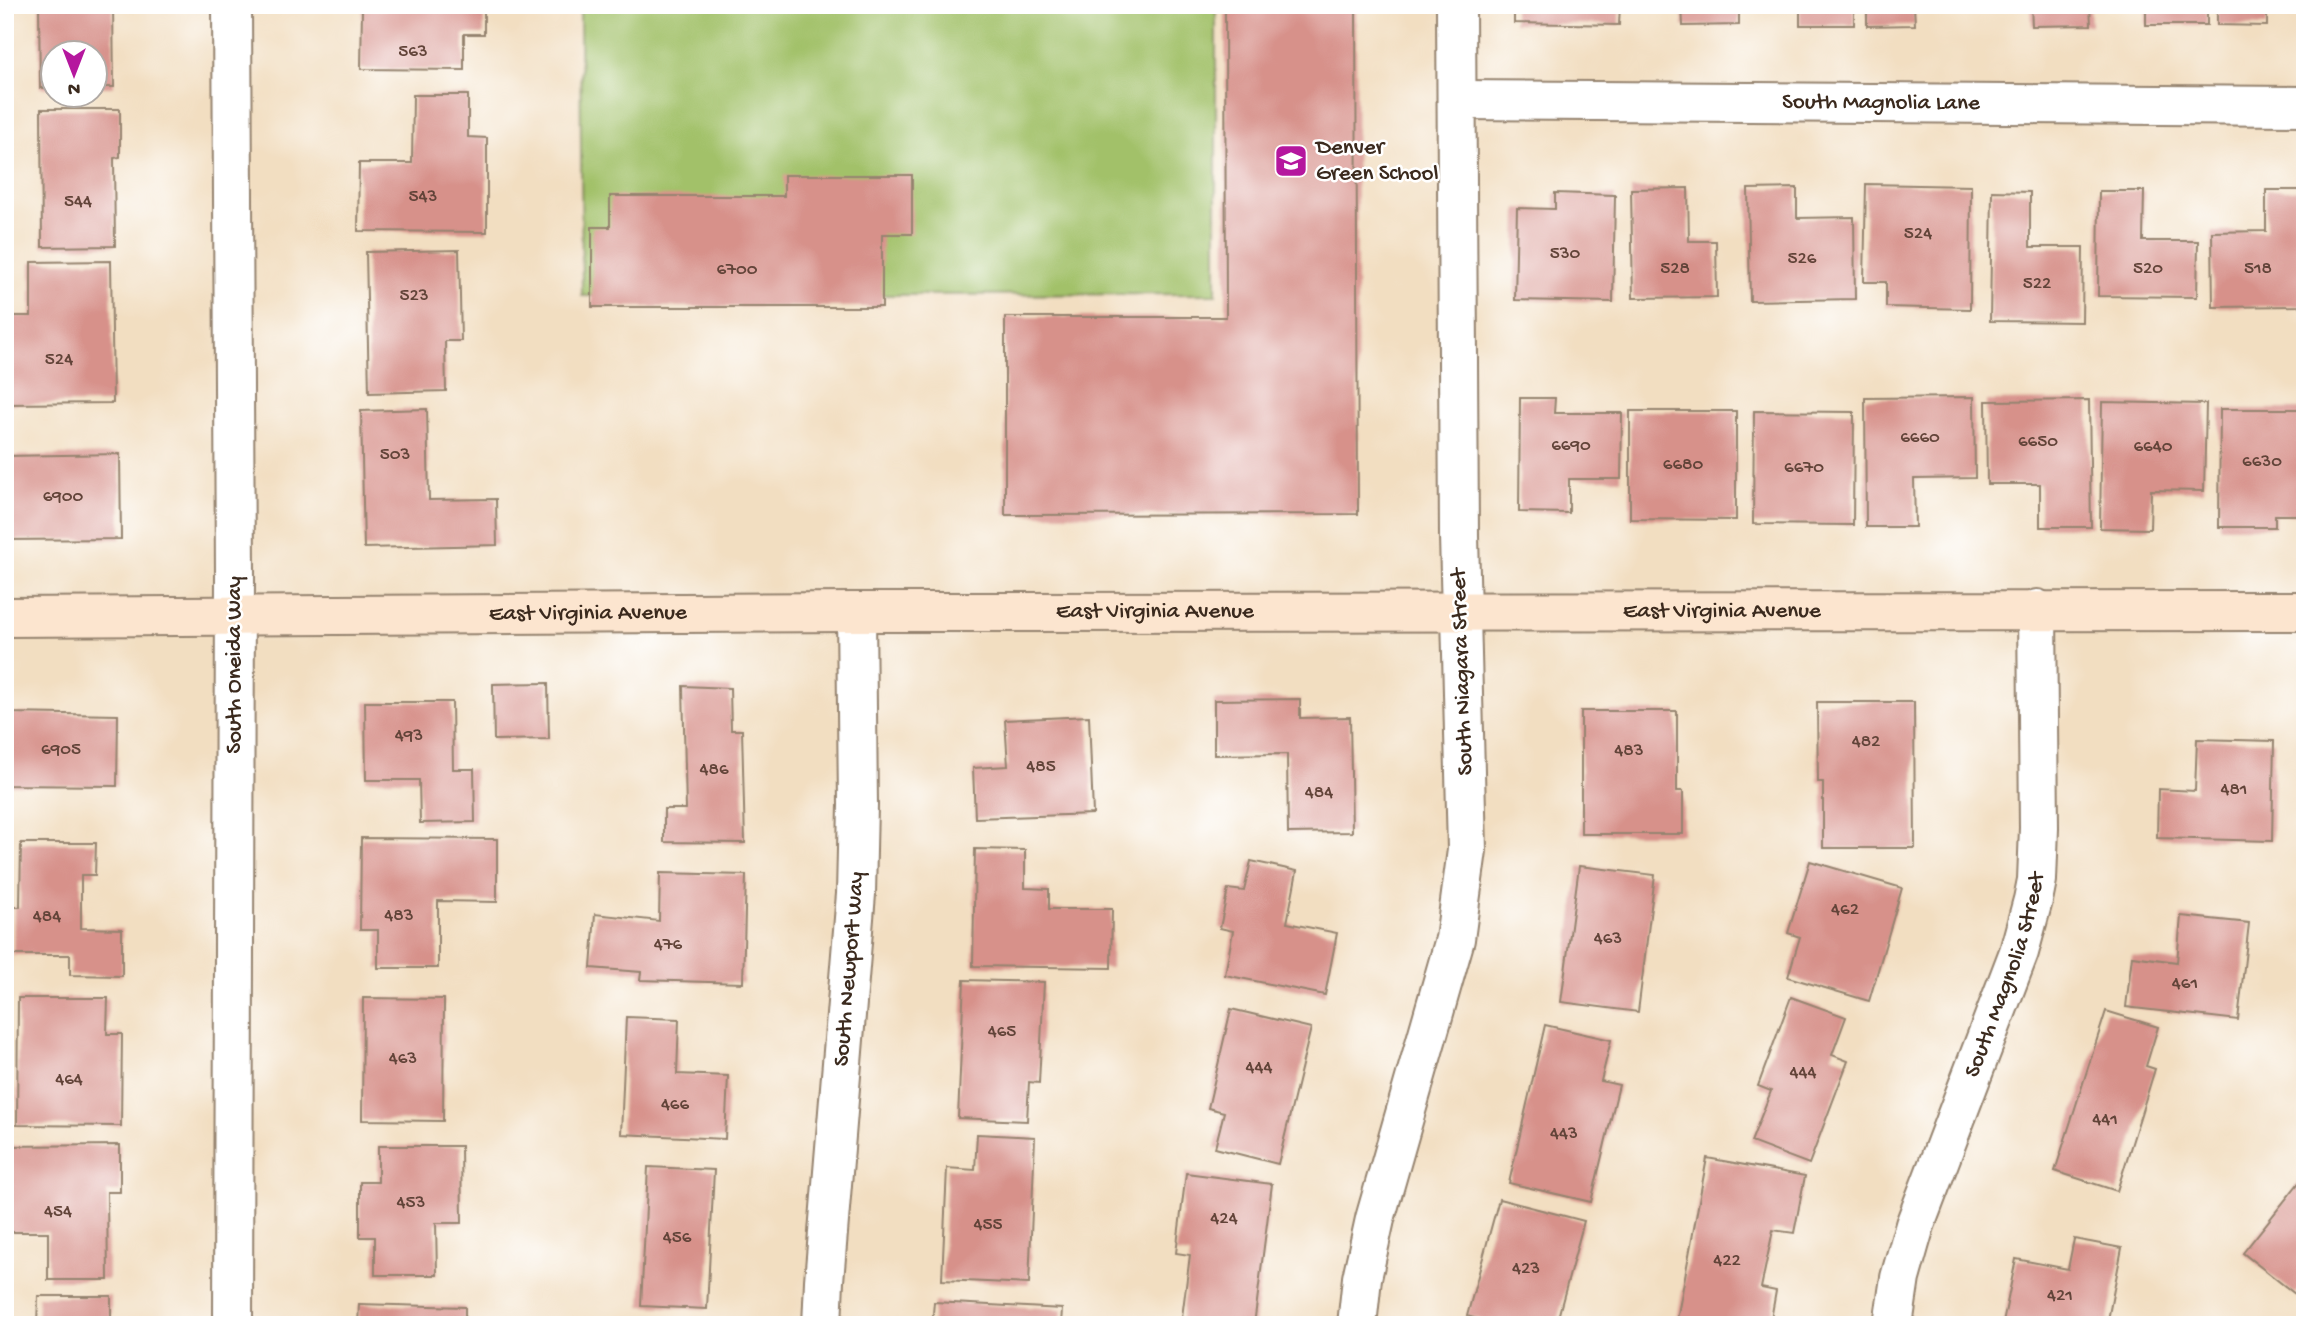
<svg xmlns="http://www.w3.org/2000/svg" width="2310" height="1330" font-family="'Gochi Hand',sans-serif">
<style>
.green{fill:#a2c169;stroke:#6e7644;stroke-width:2}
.building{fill:#d7918a}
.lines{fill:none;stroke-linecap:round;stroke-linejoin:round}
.street-casing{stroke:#968470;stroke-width:42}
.secondary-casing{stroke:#968470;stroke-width:42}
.street{stroke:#fff;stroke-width:38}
.secondary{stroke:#fce5cf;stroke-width:38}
.labels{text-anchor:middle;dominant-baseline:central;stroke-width:5;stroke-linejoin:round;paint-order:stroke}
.number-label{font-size:19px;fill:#624439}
.street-label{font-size:23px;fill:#3b2a1e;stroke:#fff}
.poi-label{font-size:23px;fill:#3b2a1e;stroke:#fff;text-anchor:start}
</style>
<rect width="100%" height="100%" fill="#fff"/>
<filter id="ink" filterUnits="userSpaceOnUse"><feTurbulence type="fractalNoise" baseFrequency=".0143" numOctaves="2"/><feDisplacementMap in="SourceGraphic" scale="14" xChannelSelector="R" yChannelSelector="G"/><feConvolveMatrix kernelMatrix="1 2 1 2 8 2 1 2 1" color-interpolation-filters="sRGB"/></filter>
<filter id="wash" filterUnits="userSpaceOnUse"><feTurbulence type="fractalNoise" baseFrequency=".00686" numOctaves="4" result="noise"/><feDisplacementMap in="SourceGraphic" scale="28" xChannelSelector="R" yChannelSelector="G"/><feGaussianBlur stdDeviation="1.57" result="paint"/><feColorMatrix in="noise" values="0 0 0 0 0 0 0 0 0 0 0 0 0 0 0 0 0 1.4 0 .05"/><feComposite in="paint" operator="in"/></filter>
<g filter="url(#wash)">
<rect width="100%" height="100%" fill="#f2dec1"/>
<polygon class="green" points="580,5 1216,5 1216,294 582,296"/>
<g id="blocks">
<g class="building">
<polygon points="39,5 113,5 114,87 94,87 94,52 52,52 52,88 40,88"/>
<polygon points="412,5 484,5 484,34 464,34 464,70 361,69 362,9 412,9"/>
<polygon points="1225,5 1356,5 1358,514 1005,515 1005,317 1226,317"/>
<polygon points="1514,5 1620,5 1619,25 1514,23"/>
<polygon points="1682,5 1739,5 1739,25 1683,26"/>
<rect x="1800" y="5" width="54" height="20"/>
<polygon points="1867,5 1914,5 1915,25 1867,26"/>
<polygon points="2031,5 2090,5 2091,25 2032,26"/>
<rect x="2146" y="5" width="61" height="20"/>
<polygon points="2217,5 2267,5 2267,26 2217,25"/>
<polygon points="413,95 468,95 468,137 487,138 487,232 358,231 359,163 412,163"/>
<polygon points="41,109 120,109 120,157 114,158 115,246 42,247"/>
<polygon points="784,175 912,175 912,234 882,234 882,307 592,307 592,227 610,227 610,196 784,196"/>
<polygon points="1866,184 1971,186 1970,309 1886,307 1886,282 1864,282"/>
<polygon points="1688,188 1689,241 1716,241 1717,297 1633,298 1631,189"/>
<polygon points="1797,188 1797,218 1854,217 1855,299 1750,301 1748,189"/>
<polygon points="2266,190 2305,190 2305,306 2213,307 2212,232 2266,231"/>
<polygon points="1992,191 2030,192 2030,247 2083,247 2082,322 1990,321"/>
<polygon points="2099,191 2144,191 2143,241 2198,241 2197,297 2098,296"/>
<polygon points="1555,193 1615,195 1613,302 1515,300 1517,208 1555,209"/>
<polygon points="459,250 461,341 445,341 446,391 369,393 366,252"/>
<polygon points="111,261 113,403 5,404 5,316 31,316 31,262"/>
<polygon points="1974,397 1975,478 1914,479 1915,527 1866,527 1865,398"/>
<polygon points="1520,398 1555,398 1554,413 1622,413 1621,479 1569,479 1569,513 1519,512"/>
<polygon points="2089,400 2091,527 2040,527 2040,484 1987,484 1986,401"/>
<polygon points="2102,402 2206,404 2204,491 2151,490 2150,529 2100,528"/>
<polygon points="427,409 429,500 496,499 497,545 364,548 361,411"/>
<polygon points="2220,409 2305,409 2305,515 2275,515 2275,527 2219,527"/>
<polygon points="1630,411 1736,411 1736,520 1630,519"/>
<polygon points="1754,411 1854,412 1853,525 1753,524"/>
<polygon points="120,454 121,539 5,540 5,456"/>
<polygon points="548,683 549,739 494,740 493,684"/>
<polygon points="683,686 730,688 731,730 742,730 745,843 664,842 664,809 686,809"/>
<polygon points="5,692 10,692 10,713 118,715 117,786 5,785"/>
<polygon points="1300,699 1300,718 1350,717 1352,832 1288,833 1287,754 1214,755 1214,700"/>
<polygon points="365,702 452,702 453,769 474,769 475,822 420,823 419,780 366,780"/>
<polygon points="1817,702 1914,702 1915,848 1823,848 1823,782 1818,782"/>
<polygon points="1581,711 1677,711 1677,791 1683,791 1683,834 1581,834"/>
<polygon points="1089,716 1093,814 975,818 973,768 1008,766 1005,720"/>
<polygon points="2197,739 2274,741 2272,841 2157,838 2158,789 2195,791"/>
<polygon points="361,838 497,839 497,902 438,901 438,968 378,968 378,930 360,930"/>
<polygon points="21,843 96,843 95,875 81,875 81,928 122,929 122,976 70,975 70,955 13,955 14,907 20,907"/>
<polygon points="975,849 1025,850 1025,888 1049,889 1049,909 1112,909 1111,968 973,966"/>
<polygon points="1251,861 1297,871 1287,923 1337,933 1325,995 1225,975 1233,931 1220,928 1228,889 1244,891"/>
<polygon points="1810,861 1902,888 1869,1001 1788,977 1800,937 1788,933"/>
<polygon points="1579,866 1655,875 1638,1012 1561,1002"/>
<polygon points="660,873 746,875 743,983 640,980 641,972 591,968 595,914 659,921"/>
<polygon points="2181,916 2249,923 2238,1020 2126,1007 2132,956 2177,962"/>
<polygon points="964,980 1044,982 1039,1083 1029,1082 1027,1121 958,1118"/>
<polygon points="1791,997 1846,1017 1832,1055 1848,1061 1809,1164 1751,1142 1771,1091 1758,1086"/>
<polygon points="18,998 108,998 107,1034 122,1034 121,1126 17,1125"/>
<polygon points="363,998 444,999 443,1121 362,1120"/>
<polygon points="1231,1009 1311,1028 1278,1164 1215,1148 1224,1112 1208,1108"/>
<polygon points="2106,1011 2158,1027 2146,1066 2155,1069 2117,1191 2055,1171"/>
<polygon points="626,1017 679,1019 677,1074 728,1076 725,1139 621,1134"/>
<polygon points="1545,1025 1611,1040 1601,1081 1619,1085 1591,1202 1509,1183"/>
<polygon points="977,1134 1035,1137 1029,1284 942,1280 947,1168 975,1170"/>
<polygon points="120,1145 120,1192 107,1192 108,1280 48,1280 48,1232 8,1232 5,1146"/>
<polygon points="378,1146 461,1146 462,1223 436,1223 437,1275 375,1275 375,1237 360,1237 360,1182 378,1182"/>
<polygon points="1707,1158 1805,1176 1794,1233 1773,1230 1761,1288 1776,1291 1770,1325 1676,1325"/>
<polygon points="648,1167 714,1170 707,1309 641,1306"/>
<polygon points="1186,1173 1272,1184 1254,1325 1181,1325 1190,1255 1176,1253"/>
<polygon points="2305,1175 2305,1282 2295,1294 2243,1253"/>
<polygon points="1499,1199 1584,1221 1556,1325 1498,1325 1467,1316"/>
<polygon points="2074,1239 2122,1248 2107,1325 2013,1325 2003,1323 2016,1259 2068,1269"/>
<polygon points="38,1296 111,1296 111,1325 37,1325"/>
<polygon points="934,1302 1062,1309 1061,1325 932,1325"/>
<polygon points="359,1304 465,1307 465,1325 358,1325"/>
</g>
</g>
</g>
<g filter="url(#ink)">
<use href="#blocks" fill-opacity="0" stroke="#968470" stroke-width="2"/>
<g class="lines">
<defs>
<g id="street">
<polyline points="232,5 235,575 233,1325"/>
<path id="s1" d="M1457,100l848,6"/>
<path id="s2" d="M822,1325l2,-44 32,-387 2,-89 -2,-193"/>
<polyline points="1357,1325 1362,1278 1375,1219 1455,939 1467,850 1459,536 1456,5"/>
<path id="s3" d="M1893,1325l7,-47 15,-53 104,-273 14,-52 4,-20 2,-52 -2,-219"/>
</g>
<g id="secondary">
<path id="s4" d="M5,617l851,-5 1449,-1"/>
</g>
</defs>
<use href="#street" class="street-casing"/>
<use href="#secondary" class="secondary-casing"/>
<use href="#street" class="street"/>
<use href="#secondary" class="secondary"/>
</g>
</g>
<defs>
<symbol id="school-square" viewBox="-11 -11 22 22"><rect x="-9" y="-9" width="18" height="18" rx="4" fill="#b5179e" stroke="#fff"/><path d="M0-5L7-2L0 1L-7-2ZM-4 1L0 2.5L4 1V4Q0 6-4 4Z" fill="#fff"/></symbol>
</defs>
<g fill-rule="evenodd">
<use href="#school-square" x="1272" y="142" width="38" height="38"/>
</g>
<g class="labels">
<g class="number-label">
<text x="413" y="52">563</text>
<text x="423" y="197">543</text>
<text x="78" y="202">544</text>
<text x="1918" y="234">524</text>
<text x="1565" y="254">530</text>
<text x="1802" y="259">526</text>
<text x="1675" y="269">528</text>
<text x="2148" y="269">520</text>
<text x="2258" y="269">518</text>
<text x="737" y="270">6700</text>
<text x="2037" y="284">522</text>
<text x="414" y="296">523</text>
<text x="59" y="360">524</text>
<text x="1920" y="438">6660</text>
<text x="2038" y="442">6650</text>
<text x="1571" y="446">6690</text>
<text x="2153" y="447">6640</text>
<text x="395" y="455">503</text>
<text x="2262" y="462">6630</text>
<text x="1683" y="465">6680</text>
<text x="1804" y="468">6670</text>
<text x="63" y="497">6900</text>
<text x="409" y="736">493</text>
<text x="1866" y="742">482</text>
<text x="61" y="750">6905</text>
<text x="1629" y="751">483</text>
<text x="1041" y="767">485</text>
<text x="714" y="770">486</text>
<text x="2234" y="790">481</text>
<text x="1319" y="793">484</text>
<text x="1845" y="910">462</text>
<text x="399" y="916">483</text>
<text x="47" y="917">484</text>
<text x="1608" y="939">463</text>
<text x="668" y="945">476</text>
<text x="2185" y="984">461</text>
<text x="1002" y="1032">465</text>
<text x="403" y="1059">463</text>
<text x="1259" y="1068">444</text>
<text x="1803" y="1073">444</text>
<text x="69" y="1080">464</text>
<text x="675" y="1105">466</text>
<text x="2105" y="1120">441</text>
<text x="1564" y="1134">443</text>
<text x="411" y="1203">453</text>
<text x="58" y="1212">454</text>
<text x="1224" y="1219">424</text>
<text x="988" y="1225">455</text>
<text x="677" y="1238">456</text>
<text x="1727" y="1261">422</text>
<text x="1526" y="1269">423</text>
<text x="2060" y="1296">421</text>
</g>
<g class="street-label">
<text stroke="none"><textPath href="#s1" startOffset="424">South Magnolia Lane</textPath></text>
<text stroke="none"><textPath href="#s4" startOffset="1717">East Virginia Avenue</textPath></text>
<text stroke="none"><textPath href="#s4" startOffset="1150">East Virginia Avenue</textPath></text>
<text stroke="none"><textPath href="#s4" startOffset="583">East Virginia Avenue</textPath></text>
<text transform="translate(235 665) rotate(-90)">South Oneida Way</text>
<text transform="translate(1463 672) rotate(-92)">South Niagara Street</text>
<text stroke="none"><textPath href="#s2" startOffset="357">South Newport Way</textPath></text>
<text stroke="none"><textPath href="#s3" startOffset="369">South Magnolia Street</textPath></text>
</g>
<g class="poi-label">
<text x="1316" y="148">Denver<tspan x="1316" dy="26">Green School</tspan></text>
</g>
</g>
<rect width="2310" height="1330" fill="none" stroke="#fff" stroke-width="28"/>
<g transform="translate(74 74) rotate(180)"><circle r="33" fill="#ffffff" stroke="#b1aaa5" stroke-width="2"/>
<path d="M0-5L12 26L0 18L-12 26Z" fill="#b5179e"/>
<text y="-10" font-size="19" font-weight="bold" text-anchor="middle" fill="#3b2a1e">N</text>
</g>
</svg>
